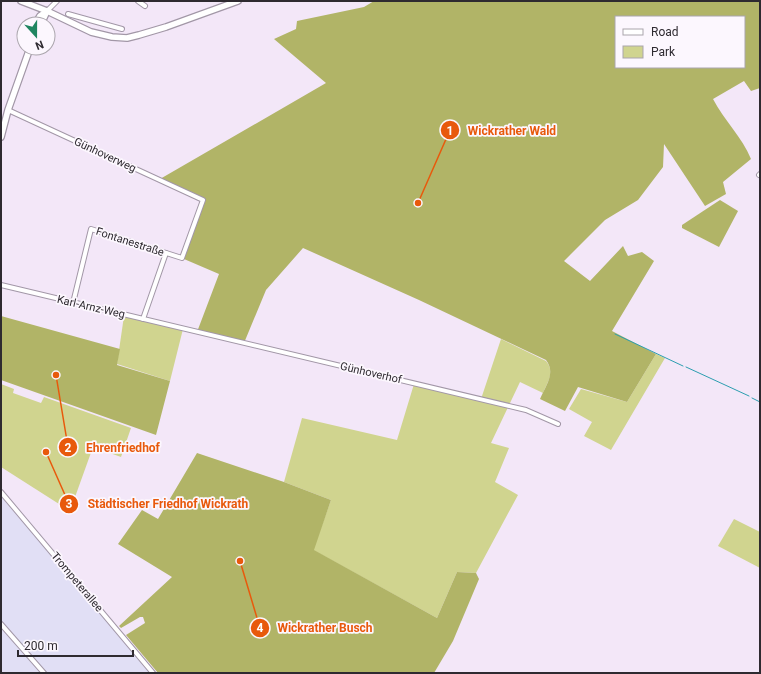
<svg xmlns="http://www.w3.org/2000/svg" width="761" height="674" font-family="Roboto,sans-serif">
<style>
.industrial{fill:#e1dff5}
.green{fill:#d0d48f}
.forest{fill:#b1b467;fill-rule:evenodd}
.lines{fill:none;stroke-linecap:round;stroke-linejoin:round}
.stream{stroke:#2c9eb0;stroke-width:1}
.street-casing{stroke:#a297a7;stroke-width:6}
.secondary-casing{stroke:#a297a7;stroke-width:8}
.street{stroke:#fff;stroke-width:4}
.secondary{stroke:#fff;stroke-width:5.5}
.labels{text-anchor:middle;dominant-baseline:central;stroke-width:3.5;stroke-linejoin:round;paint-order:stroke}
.street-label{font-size:11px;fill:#2e2a30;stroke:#fcf7fe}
.leader{fill:none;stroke:#e8590c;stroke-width:1.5}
.callout-dot{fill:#e8590c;stroke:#fcf7fe;stroke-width:1.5}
.mark-label{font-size:12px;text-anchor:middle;font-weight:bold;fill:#fff}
.callout-label{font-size:12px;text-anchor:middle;font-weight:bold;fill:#e8590c;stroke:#fcf7fe;stroke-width:3.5;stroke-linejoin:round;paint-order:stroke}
</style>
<rect width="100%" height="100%" fill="#f3e7f8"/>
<polygon class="industrial" points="1,495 151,673 1,673"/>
<g class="green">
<polygon points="124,316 183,329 170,381 117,364"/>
<path d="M501,339l45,22c9,11 2,20 -3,32l-23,-11 -29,61 18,5 -14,34 23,13 -42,78 -19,-1 -20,46 -124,-68 18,-50 -47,-18 18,-64 95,22 17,-56 67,15z"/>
<polygon points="656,354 665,358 611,450 584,436 592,422 569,409 581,389 627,402"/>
<polygon points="1,384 14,389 13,393 41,403 44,397 131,428 121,457 93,447 70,511 1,467"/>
<polygon points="734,519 760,532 760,568 718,546"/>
</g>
<g class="forest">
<path d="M374,1h386v87l-9,3 -7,-10 -31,18c11,21 29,38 38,60l-28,23 3,12 -21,12 -41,-62 -1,23 -25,33 -33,20 -41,41 26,20 33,-35 5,10 14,-4 12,9 -42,70 44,23 -29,48 -49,-15 -13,24 -25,-12c6,-14 16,-26 6,-39l-127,-60 -116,-52 -37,42 -22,53 -47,-11 22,-58 -35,-15 21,-59 -45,-21 166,-96 -52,-44 22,-10 1,-8 67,-14zM616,17h128v50h-128z"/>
<polygon points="720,200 738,211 719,247 682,228 682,225"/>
<polygon points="1,316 120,349 117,365 170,381 156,435 1,380"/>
<polygon points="197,453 284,482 331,500 314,550 437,618 457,572 476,573 479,579 453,641 434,673 158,673 126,635 145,623 143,617 140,617 121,628 119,626 172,577 118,544 142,510 158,519"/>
</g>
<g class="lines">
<g class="stream">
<polyline points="615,334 683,366"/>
<polyline points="686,367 749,396"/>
<polyline points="752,398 760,402"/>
</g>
<defs>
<g id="street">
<polyline points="138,1 145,6"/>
<polyline points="47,11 57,1"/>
<polyline points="68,14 122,29"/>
<polyline points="8,110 203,200 182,258 91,229 73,303"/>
<polyline points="759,175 760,174"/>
<polyline points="1,285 526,410 558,424"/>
<polyline points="143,319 166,253"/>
<polyline points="1,492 153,673"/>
<polyline points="1,624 44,673"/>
</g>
<g id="secondary">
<polyline points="21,1 47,11 91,32 112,37 127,38 139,35 166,27 238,1"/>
<polyline points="35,24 40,16 47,11"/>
<polyline points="41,24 47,11"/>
<polyline points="1,137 8,110 30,48"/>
</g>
</defs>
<use href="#street" class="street-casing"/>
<use href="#secondary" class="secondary-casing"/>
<use href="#street" class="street"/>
<use href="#secondary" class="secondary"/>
</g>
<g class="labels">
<g class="street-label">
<text transform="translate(105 155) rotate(25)">Günhoverweg</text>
<text transform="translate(130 242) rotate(18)">Fontanestraße</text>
<text transform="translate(91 307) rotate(13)">Karl-Arnz-Weg</text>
<text transform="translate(371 373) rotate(13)">Günhoverhof</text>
<text transform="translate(77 582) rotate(50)">Trompeterallee</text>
</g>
</g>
<path class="leader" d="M418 203L450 130M56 375L68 447M46 452L69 504M240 561L260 628"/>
<g class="callout-dot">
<circle cx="418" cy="203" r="4"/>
<circle cx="56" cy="375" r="4"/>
<circle cx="46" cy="452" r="4"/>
<circle cx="240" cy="561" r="4"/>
<circle cx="450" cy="130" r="10"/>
<circle cx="68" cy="447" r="10"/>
<circle cx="69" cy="504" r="10"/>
<circle cx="260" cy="628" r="10"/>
</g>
<g class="mark-label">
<text x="450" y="135">1</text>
<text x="68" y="452">2</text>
<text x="69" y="508">3</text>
<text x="260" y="632">4</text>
</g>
<g class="callout-label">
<text x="512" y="135">Wickrather Wald</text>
<text x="123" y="452">Ehrenfriedhof</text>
<text x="168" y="508">Städtischer Friedhof Wickrath</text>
<text x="325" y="632">Wickrather Busch</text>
</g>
<rect width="761" height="674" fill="none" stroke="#2e2a30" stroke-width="4"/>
<rect x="615" y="16" width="130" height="52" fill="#fcf7fe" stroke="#aaa5ac"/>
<rect x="623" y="29" width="20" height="6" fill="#ffffff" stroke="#aaa5ac"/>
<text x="651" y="36" font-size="12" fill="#2e2a30">Road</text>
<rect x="623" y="46" width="20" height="12" fill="#d0d48f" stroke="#aaa5ac"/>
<text x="651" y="56" font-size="12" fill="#2e2a30">Park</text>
<g transform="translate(36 36) rotate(159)"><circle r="19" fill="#fcf7fe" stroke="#aaa5ac"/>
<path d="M0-3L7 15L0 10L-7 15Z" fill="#208661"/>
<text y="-6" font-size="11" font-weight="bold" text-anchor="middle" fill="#2e2a30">N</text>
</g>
<path d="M18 650v6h115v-6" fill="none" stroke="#2e2a30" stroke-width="2"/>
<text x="24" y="650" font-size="12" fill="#2e2a30" stroke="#fcf7fe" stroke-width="3" paint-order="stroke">200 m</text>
</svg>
